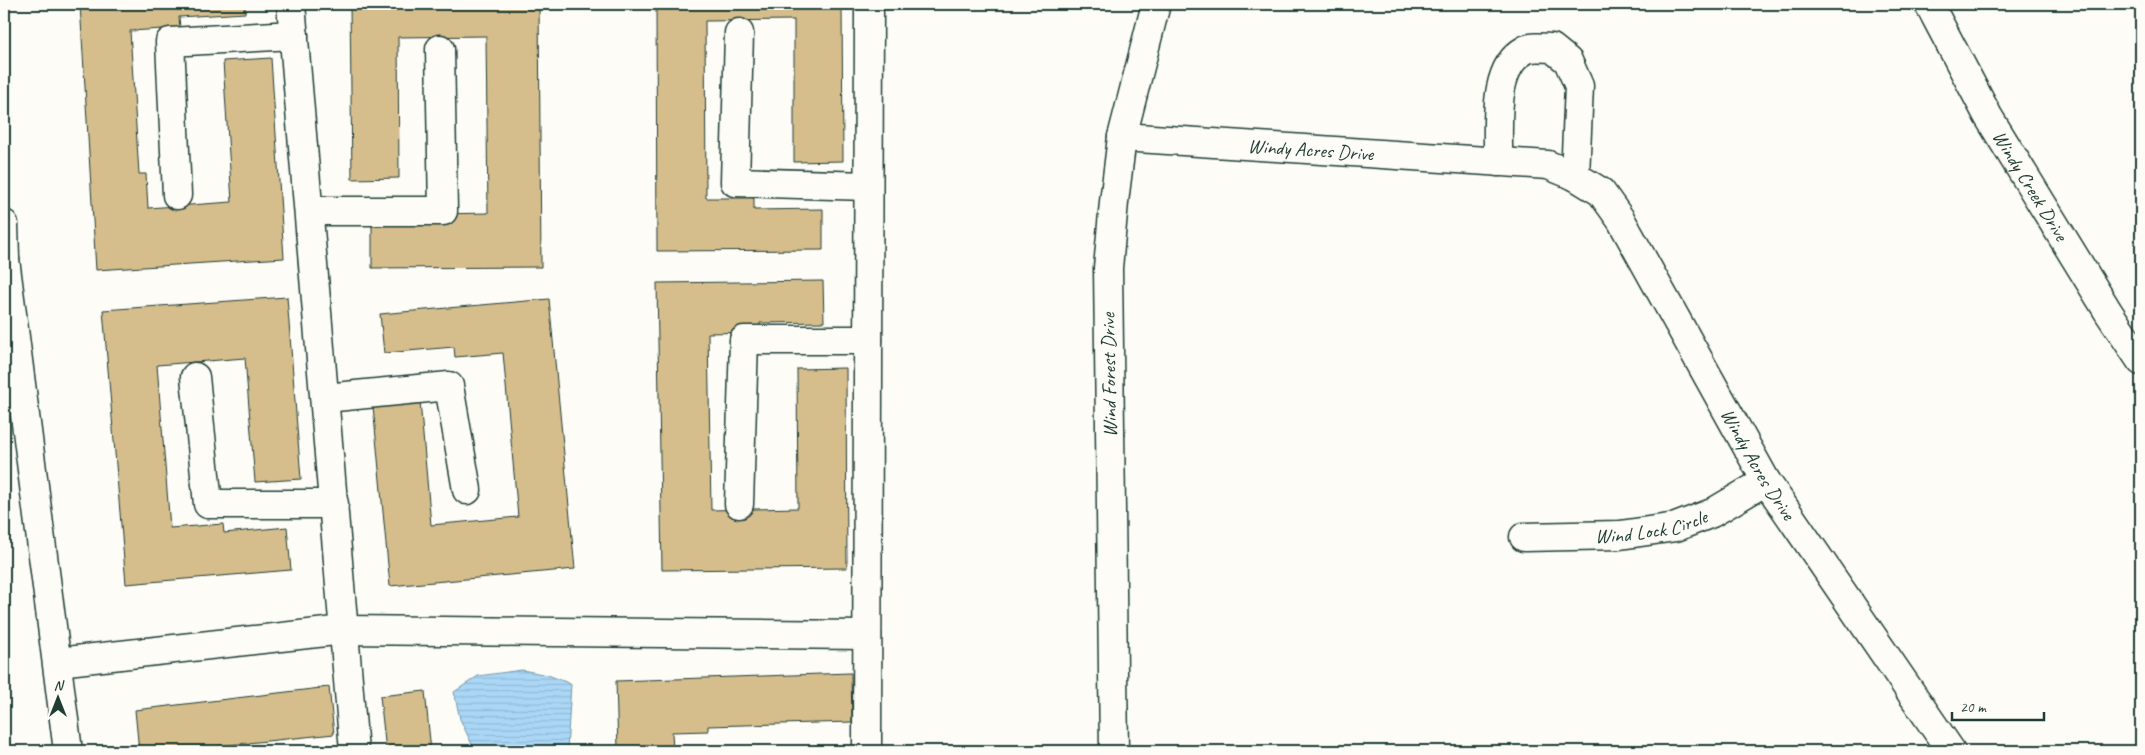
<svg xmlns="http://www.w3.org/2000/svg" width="2145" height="755" font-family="Caveat,sans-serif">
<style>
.water{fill:url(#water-rules);stroke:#7399a8}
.building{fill:#d6bd8c;stroke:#1f3d34}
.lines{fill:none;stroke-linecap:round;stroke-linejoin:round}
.minor-casing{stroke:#1f3d34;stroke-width:31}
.major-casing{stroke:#1f3d34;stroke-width:31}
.highway-casing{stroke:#1f3d34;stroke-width:31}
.minor{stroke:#fdfcf7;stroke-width:28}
.major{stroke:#fdfcf7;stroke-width:28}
.highway{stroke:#fdfcf7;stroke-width:28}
.labels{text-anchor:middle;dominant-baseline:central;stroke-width:5;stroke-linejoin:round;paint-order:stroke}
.street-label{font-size:20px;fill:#1f3d34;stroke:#fdfcf7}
</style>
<defs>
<pattern id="water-rules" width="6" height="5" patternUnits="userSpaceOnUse" patternTransform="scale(1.25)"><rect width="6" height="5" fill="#abd7f6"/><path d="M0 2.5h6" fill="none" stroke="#93b9d4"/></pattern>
</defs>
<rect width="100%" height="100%" fill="#fdfcf7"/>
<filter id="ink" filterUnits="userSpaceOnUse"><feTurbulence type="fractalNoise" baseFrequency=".02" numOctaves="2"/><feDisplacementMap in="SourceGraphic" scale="10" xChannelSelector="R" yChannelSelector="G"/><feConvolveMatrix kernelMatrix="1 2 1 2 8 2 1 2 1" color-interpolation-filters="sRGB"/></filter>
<g filter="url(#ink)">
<polygon class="water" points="522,670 548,675 571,684 567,751 475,751 460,719 454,692 478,676"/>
<g class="building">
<polygon points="80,4 245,4 245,13 179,17 180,28 130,31 139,174 146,174 148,208 232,202 223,61 271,58 284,258 96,270"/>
<polygon points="350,4 539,4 541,267 372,268 372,226 440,224 440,214 488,213 486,36 398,37 399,178 352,179"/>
<polygon points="656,4 842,4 843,161 794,162 794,20 705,21 706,198 754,198 754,210 823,209 823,250 657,251"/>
<polygon points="823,281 824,322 760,323 760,332 708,333 711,510 798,508 797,369 846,368 847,568 662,570 657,283"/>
<polygon points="287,297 301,479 255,482 245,358 157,365 170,528 223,524 224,533 287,527 291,570 126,584 103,310"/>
<polygon points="549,299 575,569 390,586 373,406 420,401 431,525 518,517 503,353 455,357 454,347 384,353 380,314"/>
<polygon points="851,673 852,722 708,726 708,731 672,732 673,751 613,751 613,749 618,749 616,681"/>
<polygon points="329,687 334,734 200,748 200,751 139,751 135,710"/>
<polygon points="425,691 431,751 386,751 380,696"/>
</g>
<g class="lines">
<defs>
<g id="minor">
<polyline points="291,4 354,751"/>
<path id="s1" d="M1929,4l59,112 121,197 32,48"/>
<polyline points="739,33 735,182 868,186"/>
<path id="s2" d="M1122,137l426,28 27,11 26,16 20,28 145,261 185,270"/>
<path d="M1498,162c1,-34 -7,-94 27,-112 7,-4 20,-2 27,-2l16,13 11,25 -4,90"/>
<polyline points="177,195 170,42 294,35"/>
<polyline points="309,211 443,211 440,49"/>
<polyline points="195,377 208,504 334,504"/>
<polyline points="325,398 449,386 467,490"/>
<polyline points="739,504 744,340 868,340"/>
<path id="s3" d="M1524,537l96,-2 56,-8 36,-14 54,-32"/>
<polyline points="58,662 344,630 867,635"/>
<polyline points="867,751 869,4"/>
<polyline points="1114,751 1108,268 1114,202 1122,137 1156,4"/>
</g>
<polyline id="major" points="4,224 5,259 68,751"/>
<polyline id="highway" points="4,254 5,259"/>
</defs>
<use href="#minor" class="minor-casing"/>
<use href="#major" class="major-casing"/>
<use href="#highway" class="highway-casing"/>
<use href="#minor" class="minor"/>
<use href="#major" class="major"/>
<use href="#highway" class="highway"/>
</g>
</g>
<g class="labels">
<g class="street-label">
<text stroke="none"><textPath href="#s2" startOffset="189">Windy Acres Drive</textPath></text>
<text stroke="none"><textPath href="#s1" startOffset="208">Windy Creek Drive</textPath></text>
<text transform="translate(1109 375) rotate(-91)">Wind Forest Drive</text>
<text stroke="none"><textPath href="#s2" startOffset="801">Windy Acres Drive</textPath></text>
<text stroke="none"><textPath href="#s3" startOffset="128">Wind Lock Circle</textPath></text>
</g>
</g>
<rect width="2145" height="755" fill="none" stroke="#fdfcf7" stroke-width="20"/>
<rect x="10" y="10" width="2125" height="735" fill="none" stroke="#1f3d34" stroke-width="2" filter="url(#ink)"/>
<g transform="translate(58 698)" stroke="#fdfcf7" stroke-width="4" paint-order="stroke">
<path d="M0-4L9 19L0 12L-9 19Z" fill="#1f3d34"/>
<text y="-8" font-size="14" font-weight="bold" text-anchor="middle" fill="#1f3d34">N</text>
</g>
<path d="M1952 712v8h92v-8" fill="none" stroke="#1f3d34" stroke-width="2.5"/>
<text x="1960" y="712" font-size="15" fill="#1f3d34" stroke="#fdfcf7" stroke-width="4" paint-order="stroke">20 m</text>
</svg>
